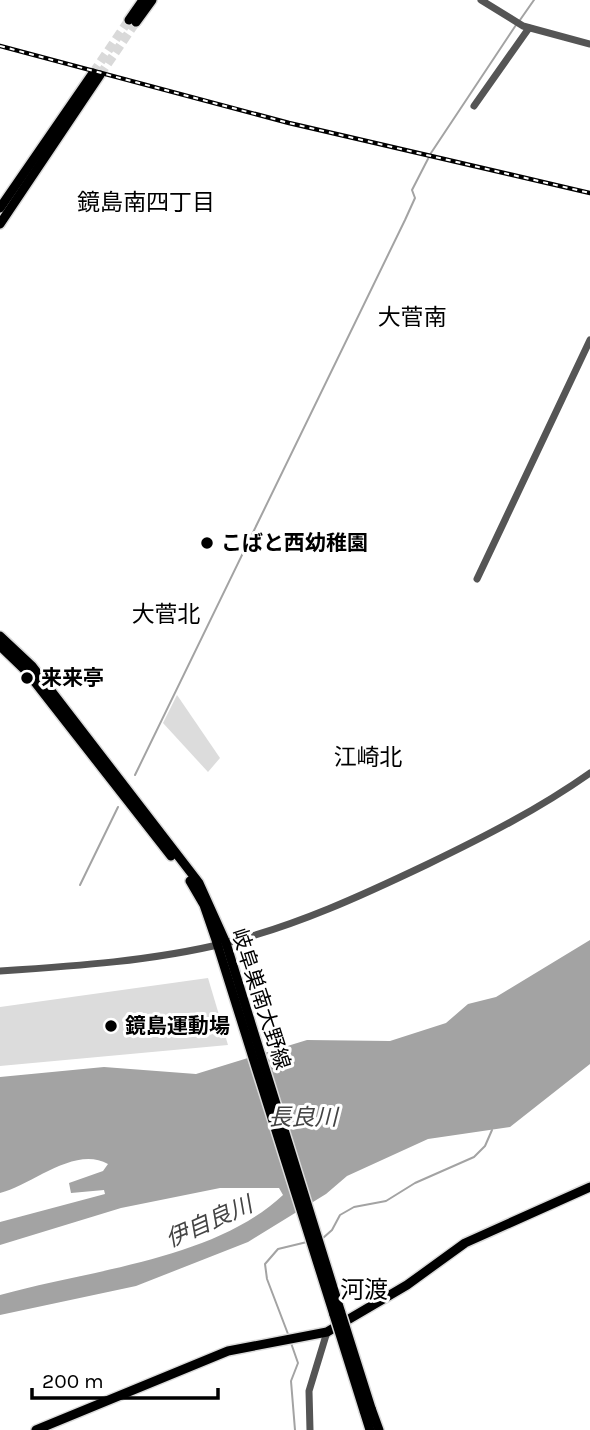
<svg xmlns="http://www.w3.org/2000/svg" width="590" height="1430" font-family="Karla,'Noto Sans JP',sans-serif">
<style>
.green{fill:#dcdcdc}
.water{fill:#a3a3a3}
.lines{fill:none;stroke-linecap:round;stroke-linejoin:round}
.stream{stroke:#a3a3a3;stroke-width:2}
.major-tunnel{stroke:#d9d9d9;stroke-width:9;stroke-dasharray:9 4.5;stroke-linecap:butt}
.major-casing{stroke:#dbdbdb;stroke-width:12}
.minor{stroke:#555;stroke-width:7}
.major{stroke:#000;stroke-width:9}
.rail-casing{stroke:#000;stroke-width:4.5}
.rail{stroke:#fff;stroke-width:2;stroke-dasharray:5;stroke-linecap:butt}
.major-bridge-casing{stroke:#dbdbdb;stroke-width:12;stroke-linecap:butt}
.major-bridge{stroke:#000;stroke-width:9}
.poi-dot{fill:#000;stroke:#fff;stroke-width:2.5}
.labels{text-anchor:middle;dominant-baseline:central;stroke-width:6;stroke-linejoin:round;paint-order:stroke}
.poi-label{font-size:21px;font-weight:bold;fill:#000;stroke:#fff;text-anchor:start}
.street-label{font-size:21px;fill:#000;stroke:#fff}
.neighbourhood-label{font-size:23px;fill:#000;stroke:#fff}
.water-label{font-size:23px;font-style:italic;fill:#444;stroke:#fff}
.quarter-label{font-size:24px;fill:#000;stroke:#fff}
</style>
<rect width="100%" height="100%" fill="#fff"/>
<g class="green">
<polygon points="177,695 220,758 208,772 163,723"/>
<polygon points="208,978 228,1045 0,1066 0,1007"/>
</g>
<path class="water" d="M590,940v124l-80,63 -82,12 -81,37 -21,18 -78,48 -112,44 -136,29v-20c89,-25 214,-35 283,-100l-4,-7h-59l-99,20 -121,37v-23l105,-28 -1,-4 -33,3 -2,-10 34,-12 5,-7c-33,-19 -76,21 -108,29v-116l104,-10 92,7 111,-34 83,1 56,-18 22,-19 28,-7z"/>
<g class="lines">
<g class="stream">
<polyline points="520,20 534,0"/>
<polyline points="135,775 405,220 415,198 412,190 431,153 516,25"/>
<polyline points="80,885 118,807"/>
<polyline points="323,1238 332,1230 340,1215 354,1207 386,1201 415,1183 474,1157 485,1146 492,1130"/>
<polyline points="288,1334 267,1279 265,1264 278,1249 307,1242"/>
<polyline points="291,1343 298,1363 291,1381 295,1430"/>
</g>
<g class="major-tunnel">
<polyline points="93,73 129,20"/>
<polyline points="100,75 136,22"/>
</g>
<defs>
<g id="major">
<polyline points="129,20 143,0"/>
<polyline points="136,22 152,0"/>
<polyline points="0,208 93,73"/>
<polyline points="0,224 100,75"/>
<polyline points="0,636 32,666 199,883 226,943 341,1313"/>
<polyline points="0,646 27,672 171,856"/>
<polyline points="190,881 204,905 215,937 334,1315"/>
<polyline points="371,1408 379,1430"/>
<polyline points="364,1411 370,1430"/>
<polyline points="36,1430 228,1351 327,1332 407,1285 465,1243 590,1187"/>
</g>
</defs>
<use href="#major" class="major-casing"/>
<g class="minor">
<polyline points="481,0 523,26 590,44"/>
<polyline points="474,106 529,28"/>
<polyline points="477,579 590,340"/>
<path d="M0,971c76,-5 152,-10 226,-28 70,-17 137,-48 202,-79 56,-27 111,-55 162,-91"/>
<polyline points="310,1430 309,1391 327,1332"/>
</g>
<use href="#major" class="major"/>
<defs>
<polyline id="rail" points="0,46 289,123 590,193"/>
</defs>
<use href="#rail" class="rail-casing"/>
<use href="#rail" class="rail"/>
<defs>
<g id="major-bridge">
<polyline points="341,1313 371,1408"/>
<polyline points="334,1315 364,1411"/>
</g>
</defs>
<use href="#major-bridge" class="major-bridge-casing"/>
<use href="#major-bridge" class="major-bridge"/>
</g>
<g class="poi-dot">
<circle cx="207" cy="543" r="7"/>
<circle cx="27" cy="678" r="7"/>
<circle cx="111" cy="1026" r="7"/>
</g>
<g class="labels">
<g class="poi-label">
<text x="221" y="543">こばと西幼稚園</text>
<text x="41" y="678">来来亭</text>
<text x="125" y="1026">鏡島運動場</text>
</g>
<g class="street-label">
<text transform="translate(261 999) rotate(72)">岐阜巣南大野線</text>
</g>
<g class="neighbourhood-label">
<text x="146" y="202">鏡島南四丁目</text>
<text x="412" y="317">大菅南</text>
<text x="166" y="614">大菅北</text>
<text x="368" y="757">江崎北</text>
</g>
<g class="water-label">
<text x="303" y="1117">長良川</text>
<text transform="translate(209 1222) rotate(-24)">伊自良川</text>
</g>
<g class="quarter-label">
<text x="364" y="1290">河渡</text>
</g>
</g>
<path d="M32 1388v10h186v-10" fill="none" stroke="#000000" stroke-width="3.5"/>
<text x="42" y="1388" font-size="21" fill="#000000" stroke="#ffffff" stroke-width="5" paint-order="stroke">200 m</text>
</svg>
